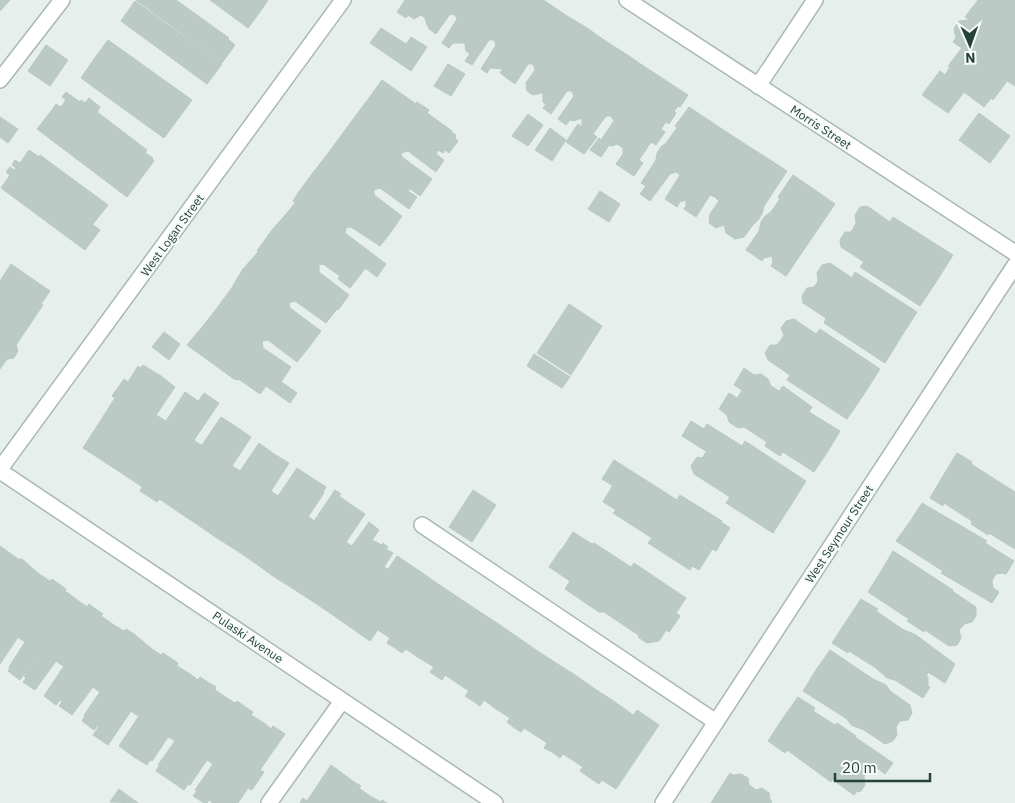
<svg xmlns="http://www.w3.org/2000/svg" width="1015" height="803" font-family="'IBM Plex Sans',sans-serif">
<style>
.building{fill:#bbcac4;stroke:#b8c9c2}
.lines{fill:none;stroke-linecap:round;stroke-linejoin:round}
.minor-casing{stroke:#a8b8b2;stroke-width:18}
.minor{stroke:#fff;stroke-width:15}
.labels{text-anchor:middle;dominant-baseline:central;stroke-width:4.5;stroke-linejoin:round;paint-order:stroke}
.street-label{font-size:12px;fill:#24423a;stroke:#f7fbf9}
</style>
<rect width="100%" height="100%" fill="#e6efeb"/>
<g class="building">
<polygon points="0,0 10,0 0,11"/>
<polygon points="136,0 176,0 229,38 228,39 235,45 222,63"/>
<polygon points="210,0 249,0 262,9 248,28"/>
<polygon points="249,0 268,0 262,9"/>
<polygon points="405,0 437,0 425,18 421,15 414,19 408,15 406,18 397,12"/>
<polygon points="437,0 465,0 455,15 450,14 436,34 428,28 429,27 427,25 425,18"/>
<polygon points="465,0 494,0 464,43 453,43 449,48 442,43 457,19 455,15"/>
<polygon points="494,0 521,0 494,40 489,40 472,65 465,61 470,54 466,51 465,44 464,43"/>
<polygon points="521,0 543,0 548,3 503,69 490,68 487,73 481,69 496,45 494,40"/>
<polygon points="978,0 1015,0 1015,86 1007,81 993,100 991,98 984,107 964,92 948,113 922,95 940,71 945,75 950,67 948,66 962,48 953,42 956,38 954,29 959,21 969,20 965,17"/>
<polygon points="135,1 222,64 207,84 121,21"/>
<polygon points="548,3 567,16 533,64 528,64 515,84 500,73"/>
<polygon points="567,16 587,28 542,93 533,95 527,91 526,83 535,70 533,64"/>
<polygon points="381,28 406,44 395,60 370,43"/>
<polygon points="587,28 607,42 572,91 567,91 551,114 543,108 546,104 543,102 543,94 542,93"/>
<polygon points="411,37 427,47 411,71 395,60"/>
<polygon points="108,40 192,100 178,119 94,59"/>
<polygon points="607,42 626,54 582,118 573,121 570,120 566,125 558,119 574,96 572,91"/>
<polygon points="46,45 68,60 50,86 28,71"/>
<polygon points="626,54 645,67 611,116 606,116 593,134 597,137 584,154 566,142 578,124 582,127 582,118"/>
<polygon points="94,59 178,119 164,138 81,78"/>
<polygon points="448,64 465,74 451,96 434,86"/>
<polygon points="645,67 665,80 620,146 617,144 612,146 609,145 601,157 590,150 599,138 601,140 614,121 611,116"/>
<polygon points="382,80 416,104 417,102 429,110 427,113 452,131 451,132 456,135 455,138 458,141 449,153 445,150 443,153 438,150 369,98"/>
<polygon points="665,80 688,95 680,107 678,106 674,111 676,113 669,124 666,122 661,129 665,132 656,145 651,142 639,160 643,163 634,176 616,164 623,154 623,148 620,146"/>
<polygon points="66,92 80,102 81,100 85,103 89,98 100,107 97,112 147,150 145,153 153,158 152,159 154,161 142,177 52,110 56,104 61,107 66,100 62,97"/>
<polygon points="369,98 438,150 436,154 444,160 436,172 408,151 401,153 354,118"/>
<polygon points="689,107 710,121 676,172 670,174 650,201 640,194 646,186 641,183 656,160 657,153 661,147 666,143 677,128 675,126"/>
<polygon points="52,110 142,177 127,197 37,129"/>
<polygon points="979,113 1010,136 990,163 959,140"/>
<polygon points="528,114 543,125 528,146 512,136"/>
<polygon points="0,117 18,129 8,143 0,137"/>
<polygon points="354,118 401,153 402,157 432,179 420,196 340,137"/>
<polygon points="710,121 728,133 686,200 680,202 677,207 665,199 680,175 676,172"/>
<polygon points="550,128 566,140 552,161 535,150"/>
<polygon points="728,133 748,146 715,197 710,195 696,217 684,209 686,206 686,200"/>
<polygon points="340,137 410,189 408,191 417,197 409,209 380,188 374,190 326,156"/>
<polygon points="748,146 767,158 724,225 716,228 709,223 710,214 719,201 715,197"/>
<polygon points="29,150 39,157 40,155 108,205 93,224 12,165 15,160 20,163"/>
<polygon points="326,156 374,190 374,195 402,216 391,232 312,174"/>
<polygon points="767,158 787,171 764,206 762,214 758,220 752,226 744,237 735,239 726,233 724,225"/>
<polygon points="10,167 14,170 16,168 100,230 85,250 1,188 10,175 6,172"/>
<polygon points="312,174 391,232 380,246 351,227 346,228 298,193"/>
<polygon points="793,175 815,190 772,256 764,258 762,261 746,250 759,231 761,222 765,216 771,212 780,199 778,197"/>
<polygon points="815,190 835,204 786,276 771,266 773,263 772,256"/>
<polygon points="600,191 620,204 609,222 588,209"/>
<polygon points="298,193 346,228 345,233 386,264 377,277 365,268 364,270 287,213 295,203 293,201"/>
<polygon points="867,206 890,222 893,217 953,255 936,282 854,227 856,223 855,215 860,207"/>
<polygon points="287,213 364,270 350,288 338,279 340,276 323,264 319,265 272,230"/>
<polygon points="854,227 936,282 920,306 860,267 864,262 841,247 840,240 845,232 851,232"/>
<polygon points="272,230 319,265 319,272 349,295 338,310 257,251"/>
<polygon points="258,252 337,309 326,323 295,301 289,303 243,269"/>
<polygon points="830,263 852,278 855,272 917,312 901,337 817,283 818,280 817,273 822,265"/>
<polygon points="11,264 31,278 0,324 0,281"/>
<polygon points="243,269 289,303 290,308 321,331 309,347 231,289"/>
<polygon points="31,278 50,291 41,304 43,305 16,345 18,351 14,358 7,359 0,369 0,324"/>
<polygon points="817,283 901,337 885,363 824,323 826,318 803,303 802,296 807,288 814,287"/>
<polygon points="231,289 309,347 297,362 268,340 262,341 217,308"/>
<polygon points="569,304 602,326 571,375 537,353"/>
<polygon points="217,308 262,341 263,348 291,367 281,382 203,326"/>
<polygon points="794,319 816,334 820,329 880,369 864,394 781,340 784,335 781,328 786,321"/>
<polygon points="203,326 297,393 290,403 266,386 260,394 240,380 234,379 187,345"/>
<polygon points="164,332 180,344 169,360 152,347"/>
<polygon points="781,340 864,394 847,419 787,380 790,375 768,360 765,353 770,345 777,345"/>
<polygon points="534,354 570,377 562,388 527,366"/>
<polygon points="143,365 161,376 103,461 83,448 115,398 112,396 124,379 128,382 138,366 141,368"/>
<polygon points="744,368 754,375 761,374 768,379 771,386 779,391 783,386 812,407 809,412 840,431 828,451 740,394 742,390 734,385"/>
<polygon points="161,376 175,387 156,415 161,418 123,474 103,461"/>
<polygon points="185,392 198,401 141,486 123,474 161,418 166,421"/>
<polygon points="204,393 219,403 194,440 199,444 161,500 159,499 157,502 140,491 142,487 141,486"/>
<polygon points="729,393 737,398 740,394 828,451 814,472 783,452 780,456 765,446 767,442 744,427 738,428 729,422 727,415 719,409"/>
<polygon points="221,417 238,428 180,513 161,500 199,444 202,445"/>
<polygon points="691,421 704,429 707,424 742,446 745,441 806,481 791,505 682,436"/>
<polygon points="238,428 251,437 232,466 237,469 198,525 180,513"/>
<polygon points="259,443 274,454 217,538 198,525 237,469 240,471"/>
<polygon points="707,451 791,505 773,533 726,503 730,497 694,474 691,466 697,457 702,458"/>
<polygon points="957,453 972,462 971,464 1015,492 1015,523 943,476"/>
<polygon points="274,454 289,463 271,491 275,494 236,550 217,538"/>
<polygon points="614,460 677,500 680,495 722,521 721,522 730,528 716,551 602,479"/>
<polygon points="297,468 312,478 255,563 236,550 275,494 278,496"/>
<polygon points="943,476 1015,523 1015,549 989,533 988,535 971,524 972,521 944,503 943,506 930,498"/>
<polygon points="312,478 326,487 323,492 324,493 308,517 312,519 273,576 255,563"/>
<polygon points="613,485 713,548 699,570 692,566 690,570 648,543 652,538 613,513 616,510 603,502"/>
<polygon points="335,490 341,494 339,496 350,504 292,588 273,576 312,519 314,521"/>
<polygon points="473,490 496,505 472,542 449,527"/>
<polygon points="922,503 987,541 985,543 1014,561 1006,574 1002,573 996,574 994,577 909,523"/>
<polygon points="350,504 365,514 346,542 350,545 312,601 292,588"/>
<polygon points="369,522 379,530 372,540 378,543 330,613 312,601 350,545 352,546"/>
<polygon points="909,523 994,577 992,581 993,588 999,592 992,603 941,573 943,571 896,541"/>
<polygon points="573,532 592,544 594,543 631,567 634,563 686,598 676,613 680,616 674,625 562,549"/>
<polygon points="378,543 381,545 383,543 388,547 386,549 393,553 384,567 389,570 350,627 330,613"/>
<polygon points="0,546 18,559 22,559 0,591"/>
<polygon points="561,549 674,625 669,632 666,630 659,641 647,643 638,637 640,636 604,612 599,612 565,589 570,581 549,567"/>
<polygon points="893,551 953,590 952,591 976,607 976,616 972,622 964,624 962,627 880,573"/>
<polygon points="397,556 418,570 370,641 350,627"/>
<polygon points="22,559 39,574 0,633 0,591"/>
<polygon points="418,570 438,584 395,648 387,643 390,638 378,630"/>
<polygon points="880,573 962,627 959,630 961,638 957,645 949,646 925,630 924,632 907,621 909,619 868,592"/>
<polygon points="39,574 50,581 52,579 59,584 22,640 18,637 0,664 0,633"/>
<polygon points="59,584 66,589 65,591 76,599 20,680 8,671 10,668 9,667 25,642 22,640"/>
<polygon points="438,584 456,596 416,656 406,649 402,653 395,648"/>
<polygon points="456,596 477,610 433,674 430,672 434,667 416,656"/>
<polygon points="76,599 87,607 89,604 97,610 60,664 56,661 35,690 23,682 26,678 24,676"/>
<polygon points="861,599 878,609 876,611 902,629 916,635 955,664 945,683 847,620"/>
<polygon points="97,610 103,614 101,616 114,625 62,701 60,700 56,705 44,696 64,666 60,664"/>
<polygon points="477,610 497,623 457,683 445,675 442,680 433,674"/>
<polygon points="847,620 928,673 926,676 928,677 928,686 930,687 923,698 895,680 887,678 876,668 849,651 848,653 832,643"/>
<polygon points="497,623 516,636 473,701 465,696 469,691 457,683"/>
<polygon points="114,625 124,631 126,629 134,634 97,690 93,687 72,715 59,706"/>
<polygon points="134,634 152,649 99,726 98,725 94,730 82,721 85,716 84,715 100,692 97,690"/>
<polygon points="516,636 536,650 496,709 484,700 480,706 473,701"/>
<polygon points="152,649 161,655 163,653 172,659 135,714 131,711 108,745 93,735"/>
<polygon points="536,650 556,663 513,727 507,722 510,718 496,709"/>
<polygon points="830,650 873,679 886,685 890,691 910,705 912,713 908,720 900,721 898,724 816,670"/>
<polygon points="172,659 178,663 177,666 190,674 134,757 119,746 139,716 135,714"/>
<polygon points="556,663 575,675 535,735 524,728 521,732 513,727"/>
<polygon points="816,670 898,724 896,727 897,735 893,741 885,744 864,730 851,725 847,719 803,691"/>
<polygon points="190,674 198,680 200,677 209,683 172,739 168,737 152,761 150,760 147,765 134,757"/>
<polygon points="575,675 595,689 552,752 544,748 547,743 535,735"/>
<polygon points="209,683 216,687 215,690 227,698 171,781 156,771 159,766 158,765 175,741 172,739"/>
<polygon points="595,689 615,702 574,761 563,754 560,758 552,752"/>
<polygon points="798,697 815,708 813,711 835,725 837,723 856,736 855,737 893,763 885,774 877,768 868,771 865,774 783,718"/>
<polygon points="227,698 235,703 237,701 247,708 210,762 207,760 190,785 188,784 184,790 171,781"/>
<polygon points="615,702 633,715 590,778 580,771 583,767 574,761"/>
<polygon points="247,708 253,712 251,715 264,723 212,801 209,800 207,803 204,803 193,796 197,791 195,790 213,764 210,762"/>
<polygon points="637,710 659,725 616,789 602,780 599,784 590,778"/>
<polygon points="783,718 865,774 864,777 865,785 861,791 856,792 854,795 832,779 831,782 787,750 785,753 768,741"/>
<polygon points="264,723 271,729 273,726 285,734 260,770 264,772 252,790 248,788 238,803 211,803"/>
<polygon points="331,765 354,782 340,803 300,803 303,798 307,801"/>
<polygon points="730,773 733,775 741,774 748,778 749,785 752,787 742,803 711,803"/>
<polygon points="354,782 361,786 359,788 370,796 365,803 340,803"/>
<polygon points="752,787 756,790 762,788 769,793 770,800 772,801 771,803 742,803"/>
<polygon points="119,789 138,803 110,802"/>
<polygon points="370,796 381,802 382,800 387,803 365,803"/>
</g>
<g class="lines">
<defs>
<g id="minor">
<polyline points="627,0 1015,253"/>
<polyline points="0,80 62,0"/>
<polyline points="758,86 815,0"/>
<polyline points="0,469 343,0"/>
<polyline points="0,471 495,803"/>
<polyline points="422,525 716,722"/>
<polyline points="269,803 342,701"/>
<polyline points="663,803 1015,265"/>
</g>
</defs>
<use href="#minor" class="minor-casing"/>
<use href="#minor" class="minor"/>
</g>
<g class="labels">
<g class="street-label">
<text transform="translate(821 127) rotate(33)">Morris Street</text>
<text transform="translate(172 235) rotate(-54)">West Logan Street</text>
<text transform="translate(839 534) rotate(-57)">West Seymour Street</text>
<text transform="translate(248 637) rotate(34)">Pulaski Avenue</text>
</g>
</g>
<g transform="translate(970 45) rotate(178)" stroke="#f7fbf9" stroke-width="4" paint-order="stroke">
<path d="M0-4L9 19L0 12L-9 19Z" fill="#24423a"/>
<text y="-8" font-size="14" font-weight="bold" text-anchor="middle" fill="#24423a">N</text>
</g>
<path d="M835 773v8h95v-8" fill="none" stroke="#24423a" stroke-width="2.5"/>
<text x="842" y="773" font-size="15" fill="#24423a" stroke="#f7fbf9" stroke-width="4" paint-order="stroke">20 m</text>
</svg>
